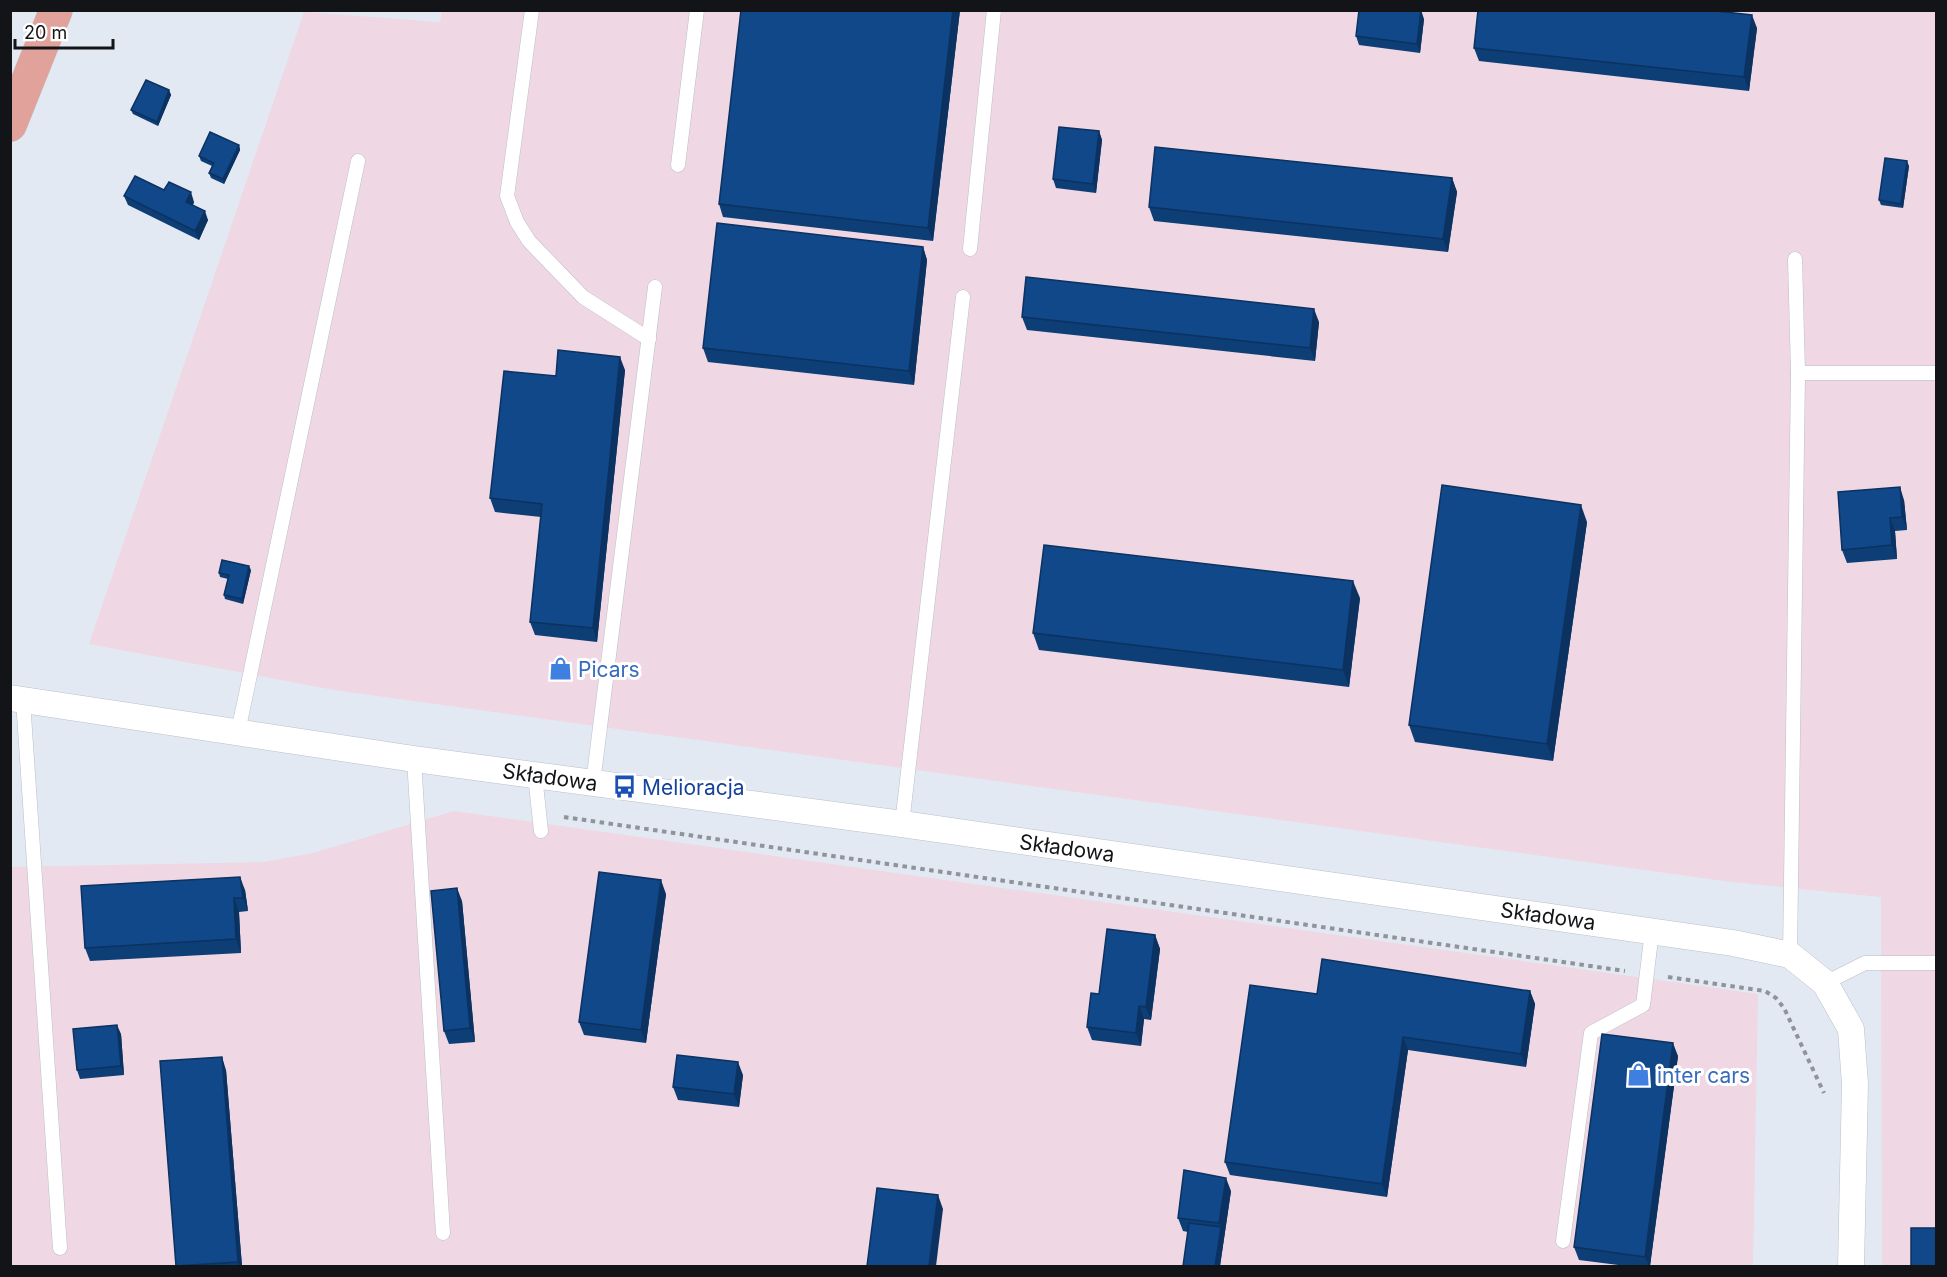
<svg xmlns="http://www.w3.org/2000/svg" width="1947" height="1277" font-family="Inter,sans-serif">
<style>
.industrial{fill:#efd7e3}
.lines{fill:none;stroke-linecap:round;stroke-linejoin:round}
.lane-casing{stroke:#bac0c8;stroke-width:15}
.street-casing{stroke:#bac0c8;stroke-width:27}
.primary-casing{stroke:#c6c7c7;stroke-width:34}
.path{stroke:#8f939a;stroke-width:4;stroke-dasharray:4.5 4.5;stroke-linecap:butt}
.lane{stroke:#fff;stroke-width:14}
.street{stroke:#fff;stroke-width:26}
.primary{stroke:#e0a29b;stroke-width:33}
.wall{fill:#0e3e76}
.shaded-wall{fill:#0b3260}
.building{fill:#104889;stroke:#0b3260;stroke-width:1.5}
.labels{text-anchor:middle;dominant-baseline:central;stroke-width:6;stroke-linejoin:round;paint-order:stroke}
.shop-label{font-size:21px;fill:#366cbe;stroke:#fff;text-anchor:start}
.street-label{font-size:21px;fill:#121417;stroke:#fff}
.transit-label{font-size:21px;fill:#164399;stroke:#fff;text-anchor:start}
</style>
<rect width="100%" height="100%" fill="#e3e9f2"/>
<g class="industrial">
<polygon points="442,10 1936,11 1936,1266 1882,1266 1881,897 1732,882 334,690 89,644 304,12 440,22"/>
<polygon points="454,811 1758,994 1753,1266 11,1266 10,867 264,862 313,853"/>
</g>
<g class="lines">
<defs>
<g id="lane">
<polyline points="532,10 507,196 517,222 529,241 583,297 649,339"/>
<polyline points="678,165 697,10"/>
<polyline points="970,249 994,10"/>
<polyline points="1798,373 1936,373"/>
<polyline points="23,700 60,1248"/>
<polyline points="238,732 358,161"/>
<polyline points="414,759 443,1233"/>
<polyline points="535,775 541,831"/>
<polyline points="593,783 655,287"/>
<polyline points="902,824 963,297"/>
<polyline points="1790,955 1798,373 1795,259"/>
<polyline points="1825,983 1865,963 1936,963"/>
<polyline points="1563,1241 1591,1033 1643,1005 1652,931"/>
</g>
<polyline id="street" points="10,698 414,759 902,824 1733,943 1790,955 1825,983 1851,1029 1855,1084 1851,1266"/>
<polyline id="primary" points="10,125 56,10"/>
</defs>
<use href="#lane" class="lane-casing"/>
<use href="#street" class="street-casing"/>
<use href="#primary" class="primary-casing"/>
<g class="path">
<polyline points="564,817 1625,971"/>
<polyline points="1668,977 1765,991 1776,998 1784,1008 1824,1093"/>
</g>
<use href="#lane" class="lane"/>
<use href="#street" class="street"/>
<use href="#primary" class="primary"/>
</g>
<g class="wall">
<polygon points="960,10 933,241 723,217 719,204"/>
<polygon points="1424,19 1420,53 1359,45 1356,36"/>
<polygon points="1757,28 1749,91 1479,61 1474,48"/>
<polygon points="169,90 171,95 158,126 133,114 131,110"/>
<polygon points="1099,131 1102,140 1096,193 1056,188 1053,179"/>
<polygon points="239,145 240,150 224,184 211,178 209,173 212,166 201,161 199,156"/>
<polygon points="1909,166 1903,208 1881,205 1879,200"/>
<polygon points="1452,178 1457,192 1448,252 1154,221 1149,207"/>
<polygon points="164,190 194,202 193,205 208,220 199,240 128,205 124,196"/>
<polygon points="923,247 927,260 914,385 708,362 703,348"/>
<polygon points="1022,317 1319,322 1315,361 1027,330"/>
<polygon points="625,370 597,642 535,635 530,622 541,517 495,512 490,498 556,376"/>
<polygon points="1904,500 1907,530 1895,531 1897,559 1847,563 1842,550"/>
<polygon points="1587,522 1553,761 1415,742 1409,725"/>
<polygon points="251,570 243,604 225,599 224,595 228,579 220,577 219,573"/>
<polygon points="1360,598 1349,687 1039,650 1033,633"/>
<polygon points="245,890 248,911 239,912 241,953 90,961 85,948"/>
<polygon points="666,894 646,1043 584,1035 579,1022"/>
<polygon points="462,901 475,1042 449,1044 444,1031"/>
<polygon points="1155,935 1160,949 1151,1020 1144,1019 1141,1046 1092,1040 1087,1027 1099,994"/>
<polygon points="1530,991 1535,1004 1526,1067 1408,1050 1387,1197 1230,1175 1225,1162 1317,994"/>
<polygon points="121,1034 124,1075 80,1079 77,1070"/>
<polygon points="1678,1056 1650,1266 1626,1266 1579,1260 1574,1247"/>
<polygon points="226,1070 242,1266 176,1266"/>
<polygon points="743,1075 739,1107 678,1100 673,1087"/>
<polygon points="1231,1191 1220,1266 1188,1232 1183,1231 1178,1218"/>
</g>
<g class="shaded-wall">
<polygon points="953,10 960,10 933,241 928,228"/>
<polygon points="1421,10 1424,19 1420,53 1417,44"/>
<polygon points="1752,15 1757,28 1749,91 1744,77"/>
<polygon points="169,90 171,95 158,126 157,122"/>
<polygon points="1099,131 1102,140 1096,193 1093,184"/>
<polygon points="239,145 240,150 224,184 223,179"/>
<polygon points="1907,161 1909,166 1903,208 1901,204"/>
<polygon points="1452,178 1457,192 1448,252 1443,239"/>
<polygon points="191,192 194,202 190,211 186,202"/>
<polygon points="205,211 208,220 199,240 195,231"/>
<polygon points="923,247 927,260 914,385 909,371"/>
<polygon points="1314,309 1319,322 1315,361 1310,348"/>
<polygon points="620,357 625,370 597,642 593,628"/>
<polygon points="1900,487 1904,500 1907,530 1902,517"/>
<polygon points="1581,505 1587,522 1553,761 1547,744"/>
<polygon points="1890,518 1895,531 1897,559 1892,545"/>
<polygon points="249,566 251,570 243,604 242,599"/>
<polygon points="1353,581 1360,598 1349,687 1343,670"/>
<polygon points="240,877 245,890 248,911 243,898"/>
<polygon points="661,880 666,894 646,1043 641,1030"/>
<polygon points="457,888 462,901 475,1042 470,1028"/>
<polygon points="234,898 239,912 241,953 236,939"/>
<polygon points="1155,935 1160,949 1151,1020 1146,1007"/>
<polygon points="1530,991 1535,1004 1526,1067 1521,1054"/>
<polygon points="1139,1006 1144,1019 1141,1046 1136,1033"/>
<polygon points="117,1025 121,1034 124,1075 121,1066"/>
<polygon points="1403,1037 1408,1050 1387,1197 1382,1184"/>
<polygon points="1673,1043 1678,1056 1650,1266 1649,1266 1645,1257"/>
<polygon points="222,1057 226,1070 242,1266 239,1266 238,1262"/>
<polygon points="738,1062 743,1075 739,1107 734,1094"/>
<polygon points="1226,1178 1231,1191 1220,1266 1215,1266 1221,1227 1219,1223"/>
<polygon points="938,1195 943,1209 936,1266 929,1266"/>
</g>
<g class="building">
<polygon points="741,10 953,10 928,228 719,204"/>
<polygon points="1359,10 1421,10 1417,44 1356,36"/>
<polygon points="1478,10 1707,10 1752,15 1744,77 1474,48"/>
<polygon points="146,80 169,90 157,122 131,110"/>
<polygon points="1059,127 1099,131 1093,184 1053,179"/>
<polygon points="210,132 239,145 223,179 209,173 214,163 199,156"/>
<polygon points="1155,147 1452,178 1443,239 1149,207"/>
<polygon points="1885,158 1907,161 1901,204 1879,200"/>
<polygon points="135,176 164,190 169,182 191,192 186,202 205,211 195,231 124,196"/>
<polygon points="717,223 923,247 909,371 703,348"/>
<polygon points="1026,277 1314,309 1310,348 1022,317"/>
<polygon points="558,350 620,357 593,628 530,622 542,504 490,498 504,371 556,376"/>
<polygon points="1442,485 1581,505 1547,744 1409,725"/>
<polygon points="1900,487 1902,517 1890,518 1892,545 1842,550 1838,492"/>
<polygon points="1044,545 1353,581 1343,670 1033,633"/>
<polygon points="222,560 249,566 242,599 224,595 229,575 219,573"/>
<polygon points="599,872 661,880 641,1030 579,1022"/>
<polygon points="240,877 243,898 234,898 236,939 85,948 81,886"/>
<polygon points="457,888 470,1028 444,1031 431,891"/>
<polygon points="1107,929 1155,935 1146,1007 1139,1006 1136,1033 1087,1027 1091,993 1099,994"/>
<polygon points="1322,959 1530,991 1521,1054 1403,1037 1382,1184 1225,1162 1250,985 1317,994"/>
<polygon points="117,1025 121,1066 77,1070 73,1029"/>
<polygon points="1602,1034 1673,1043 1645,1257 1574,1247"/>
<polygon points="677,1055 738,1062 734,1094 673,1087"/>
<polygon points="222,1057 238,1262 176,1266 160,1061"/>
<polygon points="1184,1170 1226,1178 1219,1223 1178,1218"/>
<polygon points="877,1188 938,1195 929,1266 867,1266"/>
<polygon points="1189,1223 1221,1227 1215,1266 1183,1266"/>
<rect x="1911" y="1228" width="25" height="38"/>
</g>
<defs>
<symbol id="shop-bare" viewBox="-9 -9 18 18"><path d="M-5-2.5h2.3a2.7 3.5 0 0 1 5.4 0H5L5.5 6h-11ZM-1.5-2.5h3a1.5 2.3 0 0 0-3 0Z" fill="#3f7fe0" stroke="#fff" stroke-width="2.5" paint-order="stroke"/></symbol>
<symbol id="bus-bare" viewBox="-9 -9 18 18"><path d="M-5-6H5V4H4V6H2V4H-2V6H-4V4H-5ZM-3.5-4V0h7V-4ZM-3.5 1.2v1.5H-2V1.2ZM2 1.2v1.5H3.5V1.2Z" fill="#1a4fb4" stroke="#fff" stroke-width="2.5" paint-order="stroke"/></symbol>
</defs>
<g fill-rule="evenodd">
<use href="#shop-bare" x="544" y="652" width="33" height="33"/>
<use href="#bus-bare" x="608" y="770" width="33" height="33"/>
<use href="#shop-bare" x="1622" y="1058" width="33" height="33"/>
</g>
<g class="labels">
<g class="shop-label">
<text x="578" y="669">Picars</text>
<text x="1657" y="1075">inter cars</text>
</g>
<g class="street-label">
<text transform="translate(550 777) rotate(8)">Składowa</text>
<text transform="translate(1067 848) rotate(8)">Składowa</text>
<text transform="translate(1548 916) rotate(8)">Składowa</text>
</g>
<g class="transit-label">
<text x="642" y="787">Melioracja</text>
</g>
</g>
<rect width="1947" height="1277" fill="none" stroke="#121417" stroke-width="24"/>
<path d="M15 39v9h98v-9" fill="none" stroke="#121417" stroke-width="3"/>
<text x="24" y="39" font-size="18" fill="#121417" stroke="#ffffff" stroke-width="4.5" paint-order="stroke">20 m</text>
</svg>
